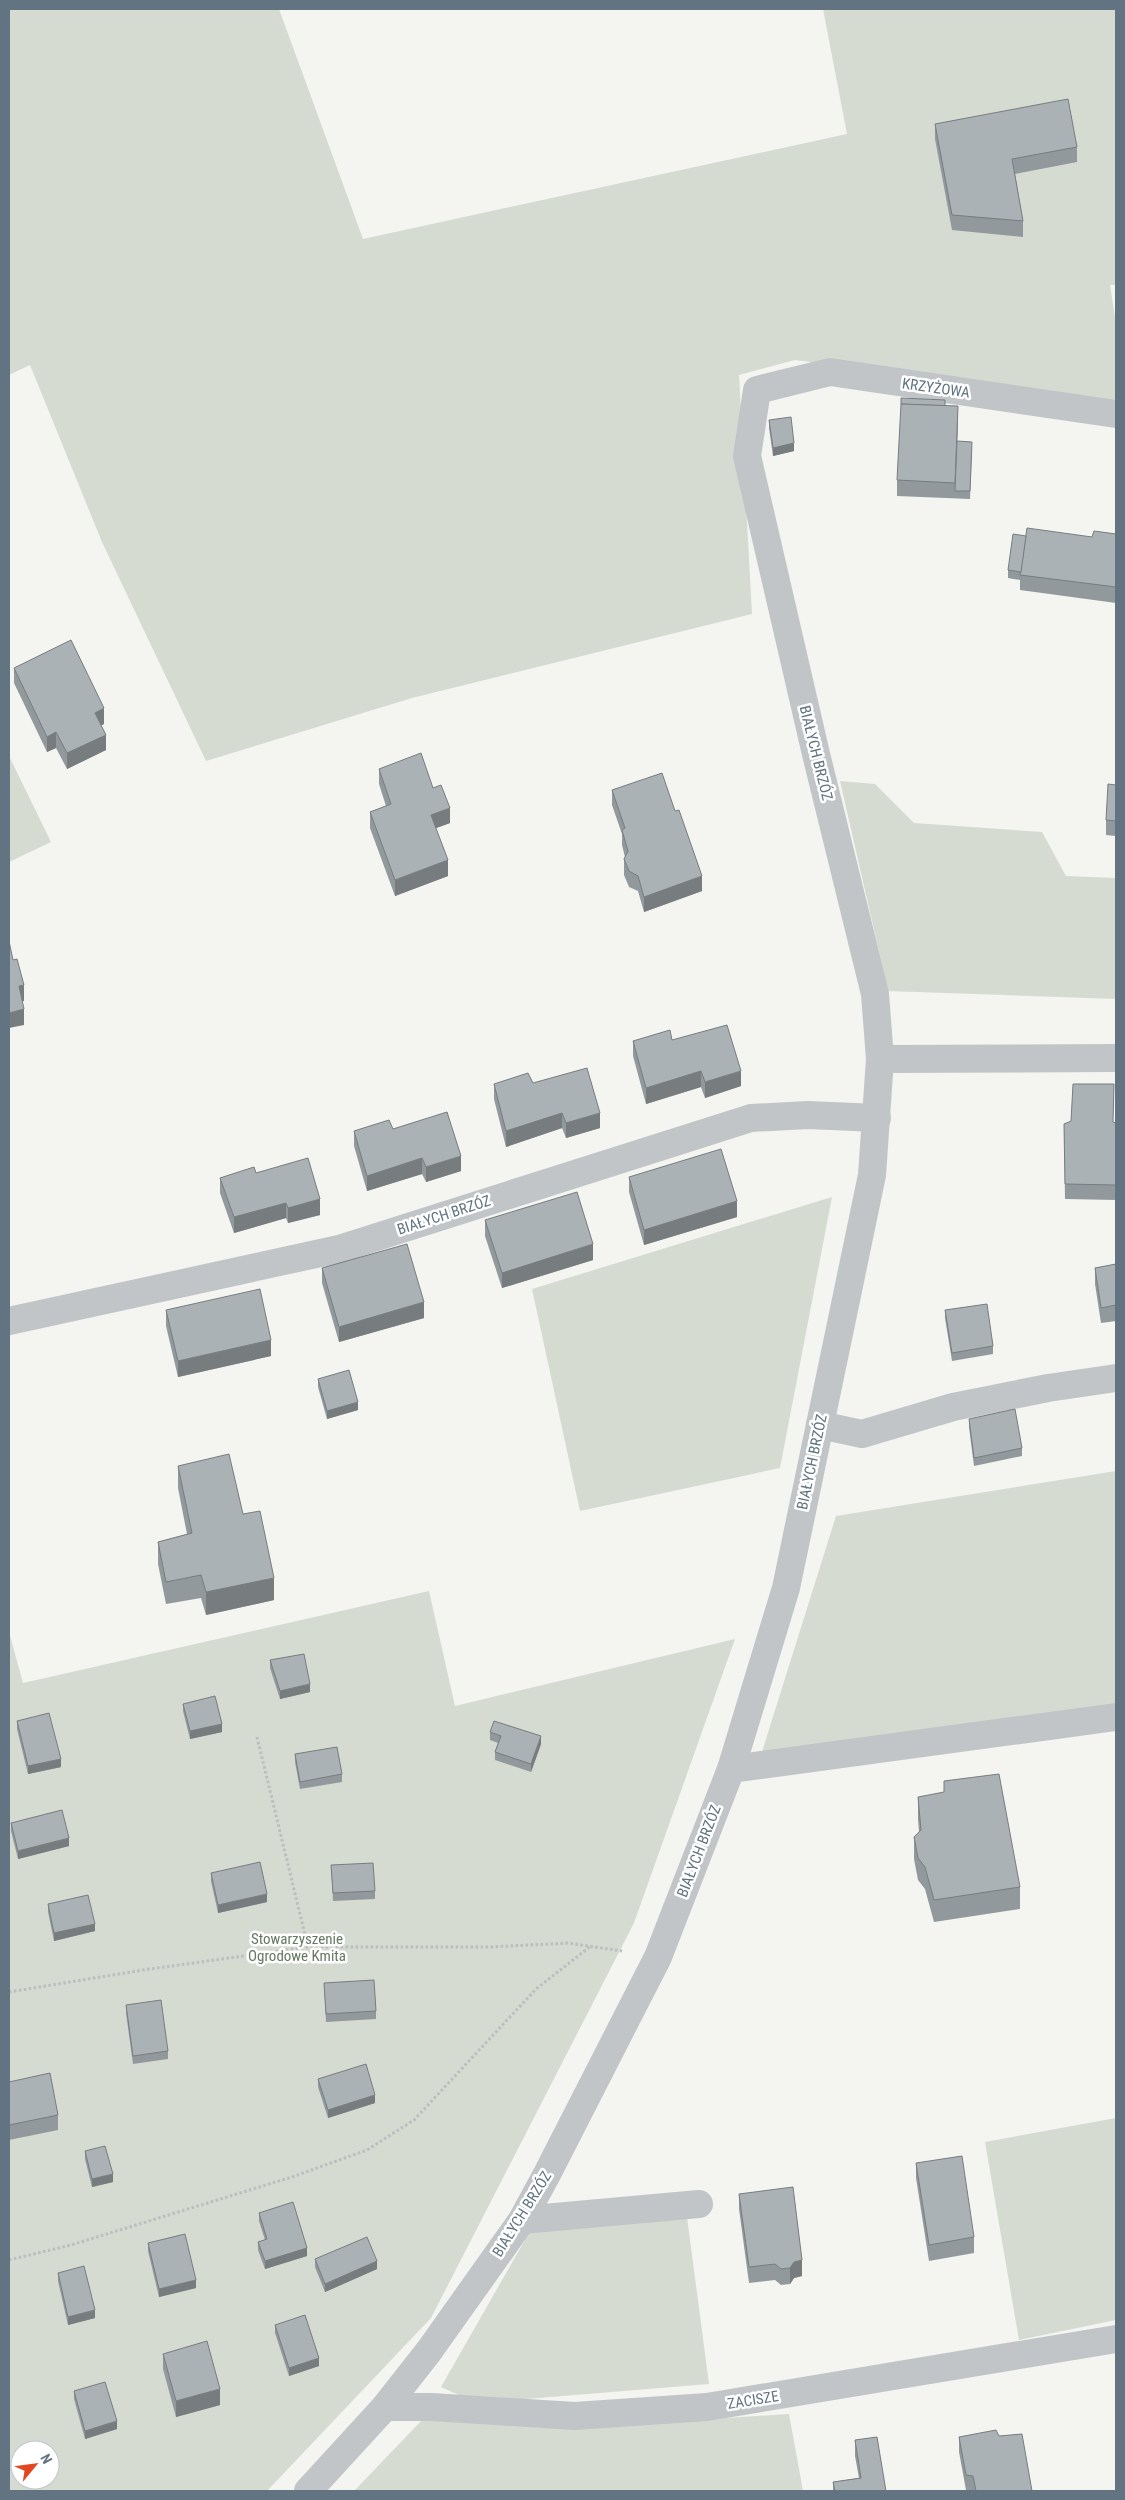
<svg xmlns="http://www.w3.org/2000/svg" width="1125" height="2500" font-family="'Roboto Condensed',sans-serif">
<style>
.green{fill:#d5dbd1;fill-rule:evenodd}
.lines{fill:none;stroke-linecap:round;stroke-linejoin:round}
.path{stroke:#bbbdbf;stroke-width:3;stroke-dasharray:2.5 2.5;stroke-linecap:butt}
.minor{stroke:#c1c5c8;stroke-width:28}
.wall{fill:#92999d}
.shaded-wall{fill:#777d7f}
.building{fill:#aab2b6;stroke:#777d7f}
.labels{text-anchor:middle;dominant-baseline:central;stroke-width:5;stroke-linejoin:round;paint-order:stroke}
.street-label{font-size:15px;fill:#627481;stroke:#fff}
.park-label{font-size:15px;fill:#677861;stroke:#fff}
</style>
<rect width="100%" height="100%" fill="#f4f4f0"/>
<g class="green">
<polygon points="9,9 279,9 363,239 847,134 823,9 1116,9 1116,285 1110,285 1116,324 1116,403 795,360 739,375 752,614 412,698 206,761 102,542 30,365 9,375"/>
<polygon points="9,756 51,842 9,862"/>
<polygon points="840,781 875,784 914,823 1042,832 1066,876 1116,878 1116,999 888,991"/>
<polygon points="832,1197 780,1468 580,1511 532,1289"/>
<polygon points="1116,1471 1116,1705 761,1755 836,1516"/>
<path d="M429,1591l26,115 280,-67 -101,284 -203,395 -164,173h-258v-859l14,51zM20,2450h30v30h-30z"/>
<polygon points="1116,2118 1116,2320 1019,2340 985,2142"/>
<polygon points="687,2217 709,2384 477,2403 441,2387 533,2226"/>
<polygon points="789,2414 803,2491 354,2491 425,2417 602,2426"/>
</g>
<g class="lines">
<g class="path">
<polyline points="257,1737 308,1947"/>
<polyline points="9,1992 143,1970 308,1947 491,1947 568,1943 622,1951"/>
<polyline points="9,2260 71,2245 292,2177 367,2150 414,2120 536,1989 591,1946"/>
</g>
<g class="minor">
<polyline points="880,1059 1116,1058"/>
<polyline points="9,1321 339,1249 751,1118 808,1115 877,1118"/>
<polyline points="820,1425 862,1434 953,1407 1048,1388 1116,1378"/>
<polyline points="731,1769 1116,1717"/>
<polyline points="522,2220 699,2204"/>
<polyline points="385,2407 432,2407 575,2416 707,2407 1116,2339"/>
<polyline points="308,2491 385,2407 429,2351 522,2220 547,2174 658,1957 731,1769 786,1588 872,1175 880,1059 875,994 816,754 747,456 757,390 830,372 1116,414"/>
</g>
</g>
<g class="wall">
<polygon points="935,124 1077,147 1077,162 1015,174 1023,221 1023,237 952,230 935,139"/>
<polygon points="945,406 958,422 957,441 972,450 970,499 897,496 897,480"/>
<polygon points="769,420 794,451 773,456 769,428"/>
<polygon points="1116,534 1116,603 1020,590 1020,580 1008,578 1008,570 1026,536 1092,537"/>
<polygon points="14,668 104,724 101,725 106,750 67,769 56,748 47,752 14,683"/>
<polygon points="379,769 433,788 450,823 436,828 448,876 395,896 370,828 370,812 386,806 379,784"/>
<polygon points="1116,785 1116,836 1106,835 1106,820"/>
<polygon points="612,790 702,891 644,912 638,891 629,887 624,875 624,859 625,857 622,845 622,834 612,805"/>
<polygon points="672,1040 741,1086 705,1098 701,1087 646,1104 633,1056 633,1041"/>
<polygon points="533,1083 600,1128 566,1138 562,1128 506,1147 494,1099 494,1084"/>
<polygon points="1113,1122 1116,1123 1116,1200 1065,1199 1064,1124"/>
<polygon points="393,1129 461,1171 426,1182 422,1174 367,1191 354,1146 354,1131"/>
<polygon points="256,1173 320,1215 288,1223 286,1218 234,1233 220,1193 220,1178"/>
<polygon points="629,1177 737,1217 644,1245 629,1192"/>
<polygon points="485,1220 593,1260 502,1288 485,1236"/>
<polygon points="1116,1264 1116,1321 1101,1323 1095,1284 1095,1268"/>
<polygon points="322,1268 424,1318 339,1342 322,1283"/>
<polygon points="166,1310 271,1356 178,1377 166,1326"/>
<polygon points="945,1310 993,1346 993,1354 952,1361 945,1318"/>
<polygon points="318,1379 358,1410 327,1419 318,1387"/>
<polygon points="969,1419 1022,1448 1022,1456 974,1466 969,1427"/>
<polygon points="178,1466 243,1514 274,1600 206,1615 201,1598 166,1604 158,1564 158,1542 187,1534 178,1488"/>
<polygon points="270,1660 310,1692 280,1699 270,1668"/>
<polygon points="183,1704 222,1732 190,1739 183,1711"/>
<polygon points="17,1721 61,1767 28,1774 17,1729"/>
<polygon points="490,1732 541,1744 531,1772 495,1760 495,1752 498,1743 490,1740"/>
<polygon points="295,1754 342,1774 342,1782 300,1789 295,1762"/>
<polygon points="918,1797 1020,1887 1020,1909 934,1922 925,1889 918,1880 914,1859 914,1837 919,1832 918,1819"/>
<polygon points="11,1823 69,1846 18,1859 11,1831"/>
<polygon points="331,1865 375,1891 375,1899 333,1901"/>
<polygon points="211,1873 267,1902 218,1913 211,1881"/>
<polygon points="48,1904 95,1931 54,1941 48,1912"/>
<polygon points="324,1983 376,2011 376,2019 326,2022"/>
<polygon points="126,2005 168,2051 168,2059 133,2064 126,2013"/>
<polygon points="318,2079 375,2103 328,2118 318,2087"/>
<polygon points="9,2082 58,2115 58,2130 9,2140"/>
<polygon points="85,2151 113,2182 92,2187 85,2159"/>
<polygon points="916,2163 974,2237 974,2253 929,2261 916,2178"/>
<polygon points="739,2194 802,2276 794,2278 790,2284 781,2285 775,2280 749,2283 739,2209"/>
<polygon points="259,2213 307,2256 265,2269 258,2250 258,2242 265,2240 259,2221"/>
<polygon points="148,2243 196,2288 159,2297 148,2251"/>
<polygon points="315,2259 377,2269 325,2292 315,2267"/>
<polygon points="58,2273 95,2318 68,2325 58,2281"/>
<polygon points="275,2325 319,2366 289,2376 275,2333"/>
<polygon points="163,2354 220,2405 176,2417 163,2369"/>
<polygon points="74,2391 117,2429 85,2439 74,2399"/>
<polygon points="999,2436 1032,2491 973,2491 966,2490 959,2452 959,2437"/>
<polygon points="855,2440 886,2491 833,2491 833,2482 859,2478 855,2456"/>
</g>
<g class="shaded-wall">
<polygon points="958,406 958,422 955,491"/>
<polygon points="794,443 794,451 773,456 773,448"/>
<polygon points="104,708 104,724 95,729 95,713"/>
<polygon points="56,732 56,748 47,752 47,737"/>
<polygon points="106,735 106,750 67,769 67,753"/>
<polygon points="450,808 450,823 431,830 431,815"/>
<polygon points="448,860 448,876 395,896 395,880"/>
<polygon points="702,876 702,891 644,912 644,897"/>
<polygon points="24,985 24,1001 19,1002 19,986"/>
<polygon points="24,1009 24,1025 9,1028 9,1013"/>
<polygon points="701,1071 701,1087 646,1104 646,1088"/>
<polygon points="741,1071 741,1086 705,1098 705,1082"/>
<polygon points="562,1113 562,1128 506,1147 506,1131"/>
<polygon points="600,1113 600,1128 566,1138 566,1123"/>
<polygon points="461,1156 461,1171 426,1182 426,1167"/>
<polygon points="422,1158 422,1174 367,1191 367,1176"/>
<polygon points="320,1199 320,1215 288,1223 288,1208"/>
<polygon points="737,1201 737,1217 644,1245 644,1230"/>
<polygon points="286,1203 286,1218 234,1233 234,1217"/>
<polygon points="593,1244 593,1260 502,1288 502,1273"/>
<polygon points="424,1302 424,1318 339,1342 339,1327"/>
<polygon points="271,1340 271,1356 178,1377 178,1361"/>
<polygon points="358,1402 358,1410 327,1419 327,1411"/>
<polygon points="274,1578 274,1600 206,1615 206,1592"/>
<polygon points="310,1684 310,1692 280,1699 280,1691"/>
<polygon points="222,1724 222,1732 190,1739 190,1731"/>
<polygon points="541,1736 541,1744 531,1772 531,1764"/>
<polygon points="61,1759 61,1767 28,1774 28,1766"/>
<polygon points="69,1838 69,1846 18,1859 18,1851"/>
<polygon points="267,1894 267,1902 218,1913 218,1905"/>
<polygon points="95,1924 95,1931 54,1941 54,1933"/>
<polygon points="375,2095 375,2103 328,2118 328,2110"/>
<polygon points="113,2174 113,2182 92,2187 92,2179"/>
<polygon points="307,2248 307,2256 265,2269 265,2261"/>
<polygon points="802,2260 802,2276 794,2278 790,2284 790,2268 794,2262"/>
<polygon points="377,2261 377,2269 325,2292 325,2284"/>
<polygon points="196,2280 196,2288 159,2297 159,2289"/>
<polygon points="95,2310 95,2318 68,2325 68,2317"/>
<polygon points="319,2358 319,2366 289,2376 289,2368"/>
<polygon points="220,2389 220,2405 176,2417 176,2401"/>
<polygon points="117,2421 117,2429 85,2439 85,2431"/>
</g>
<g class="building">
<polygon points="1068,99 1077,147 1012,159 1023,221 952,215 935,124"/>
<polygon points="901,398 945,400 945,406 901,404"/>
<polygon points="901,404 958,406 955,483 897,480"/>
<polygon points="791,417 794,443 773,448 769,420"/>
<polygon points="957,441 972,442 970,491 955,491"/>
<polygon points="1027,528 1092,537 1094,531 1116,534 1116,587 1020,575"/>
<polygon points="1013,534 1026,536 1021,572 1008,570"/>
<polygon points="71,640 104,708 95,713 106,735 67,753 56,732 47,737 14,668"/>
<polygon points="421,753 433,788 441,785 450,808 431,815 448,860 395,880 370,812 391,804 379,769"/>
<polygon points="662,773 675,811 679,810 702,876 644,897 638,876 629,871 624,859 628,851 622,830 625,828 612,790"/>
<polygon points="1108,784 1116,785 1116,821 1106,820"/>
<polygon points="9,941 13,960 17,959 24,985 19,986 24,1009 9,1013"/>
<polygon points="727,1025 741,1071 705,1082 701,1071 646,1088 633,1041 670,1030 672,1040"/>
<polygon points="587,1068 600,1113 566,1123 562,1113 506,1131 494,1084 528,1073 533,1083"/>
<polygon points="1073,1084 1114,1084 1113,1122 1116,1123 1116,1185 1065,1184 1064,1124 1071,1121"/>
<polygon points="447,1112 461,1156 426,1167 422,1158 367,1176 354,1131 389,1120 393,1129"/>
<polygon points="721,1149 737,1201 644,1230 629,1177"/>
<polygon points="308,1158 320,1199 288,1208 286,1203 234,1217 220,1178 254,1167 256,1173"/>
<polygon points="577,1192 593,1244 502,1273 485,1220"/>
<polygon points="407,1244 424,1302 339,1327 322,1268"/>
<polygon points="1116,1264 1116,1305 1101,1308 1095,1268"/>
<polygon points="260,1289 271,1340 178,1361 166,1310"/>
<polygon points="987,1304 993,1346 952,1353 945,1310"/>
<polygon points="349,1370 358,1402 327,1411 318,1379"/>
<polygon points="1015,1409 1022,1448 974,1458 969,1419"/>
<polygon points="229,1454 243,1514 260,1511 274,1578 206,1592 201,1575 166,1582 158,1542 192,1533 178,1466"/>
<polygon points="304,1654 310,1684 280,1691 270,1660"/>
<polygon points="215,1696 222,1724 190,1731 183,1704"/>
<polygon points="49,1713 61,1759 28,1766 17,1721"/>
<polygon points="494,1721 541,1736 531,1764 495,1752 501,1736 490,1732"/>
<polygon points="337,1747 342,1774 300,1782 295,1754"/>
<polygon points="999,1774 1020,1887 934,1900 925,1867 918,1858 914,1837 921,1830 918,1797 944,1792 944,1781"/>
<polygon points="62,1810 69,1838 18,1851 11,1823"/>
<polygon points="260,1862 267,1894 218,1905 211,1873"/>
<polygon points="373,1863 375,1891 333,1893 331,1865"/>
<polygon points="88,1895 95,1924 54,1933 48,1904"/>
<polygon points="374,1980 376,2011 326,2014 324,1983"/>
<polygon points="161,2000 168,2051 133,2056 126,2005"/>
<polygon points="366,2064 375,2095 328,2110 318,2079"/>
<polygon points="50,2073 58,2115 9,2125 9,2082"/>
<polygon points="105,2146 113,2174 92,2179 85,2151"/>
<polygon points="962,2156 974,2237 929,2245 916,2163"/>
<polygon points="793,2187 802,2260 794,2262 790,2268 781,2269 775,2264 749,2267 739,2194"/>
<polygon points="293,2202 307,2248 265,2261 258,2242 267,2239 259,2213"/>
<polygon points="185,2234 196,2280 159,2289 148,2243"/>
<polygon points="367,2237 377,2261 325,2284 315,2259"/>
<polygon points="84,2266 95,2310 68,2317 58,2273"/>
<polygon points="305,2315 319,2358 289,2368 275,2325"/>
<polygon points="207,2341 220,2389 176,2401 163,2354"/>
<polygon points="105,2382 117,2421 85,2431 74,2391"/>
<polygon points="996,2430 999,2436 1022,2434 1032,2491 976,2491 973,2476 966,2475 959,2437"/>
<polygon points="877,2437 886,2491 835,2491 833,2482 861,2478 855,2440"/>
</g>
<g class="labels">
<g class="street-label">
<text transform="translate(936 388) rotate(8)">KRZYŻOWA</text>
<text transform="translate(816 753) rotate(76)">BIAŁYCH BRZÓZ</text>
<text transform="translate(444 1215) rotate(-18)">BIAŁYCH BRZÓZ</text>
<text transform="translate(812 1462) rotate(-78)">BIAŁYCH BRZÓZ</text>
<text transform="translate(699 1851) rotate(-69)">BIAŁYCH BRZÓZ</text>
<text transform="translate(522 2214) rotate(-58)">BIAŁYCH BRZÓZ</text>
<text transform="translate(753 2400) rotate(-9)">ZACISZE</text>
</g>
<g class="park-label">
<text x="297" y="1939">Stowarzyszenie<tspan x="297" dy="17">Ogrodowe Kmita</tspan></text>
</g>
</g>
<rect width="1125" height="2500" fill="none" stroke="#627481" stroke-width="20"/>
<g transform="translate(35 2465) rotate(61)"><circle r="24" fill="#ffffff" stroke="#c0c7cd"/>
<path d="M0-4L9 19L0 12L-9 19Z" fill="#e4471f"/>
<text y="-8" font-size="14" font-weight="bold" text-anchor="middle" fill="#627481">N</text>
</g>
</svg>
